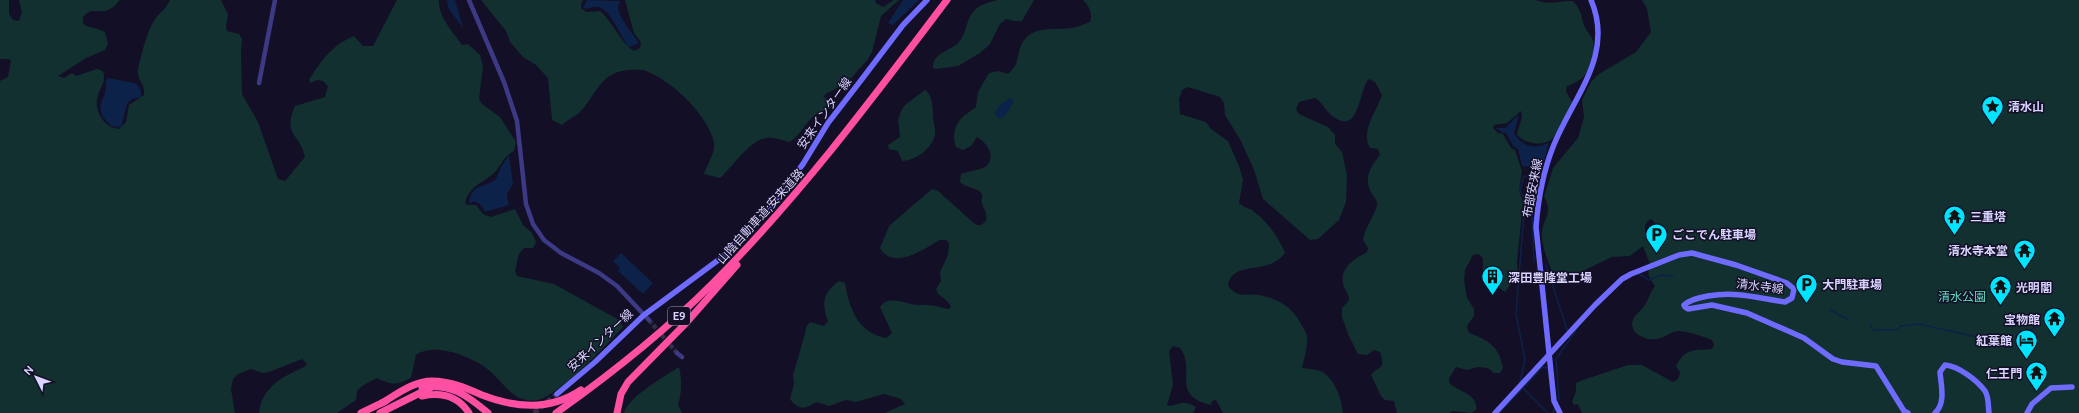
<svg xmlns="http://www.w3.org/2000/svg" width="2079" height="413" font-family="Ubuntu,'Noto Sans JP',sans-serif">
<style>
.green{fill:#12302f;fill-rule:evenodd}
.water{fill:#0c2248}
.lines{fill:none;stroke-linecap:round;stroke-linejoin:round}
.stream{stroke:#0c2248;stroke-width:1.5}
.tertiary-tunnel{stroke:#312d47;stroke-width:4.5;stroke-dasharray:4.5 2;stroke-linecap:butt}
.secondary-tunnel{stroke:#312d47;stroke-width:5.5;stroke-dasharray:5.5 3;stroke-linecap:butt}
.tertiary{stroke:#3d3a85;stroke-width:4.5}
.secondary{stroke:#6f6bff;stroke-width:5.5}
.motorway{stroke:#ff4fa3;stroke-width:7}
.labels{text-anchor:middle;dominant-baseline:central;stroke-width:3;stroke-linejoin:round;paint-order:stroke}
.shield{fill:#130f26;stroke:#9e99be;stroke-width:1}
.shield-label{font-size:11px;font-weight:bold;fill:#d9d4ff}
.poi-label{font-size:12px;font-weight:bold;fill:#d9d4ff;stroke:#130f26;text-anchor:start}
.street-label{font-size:12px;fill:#d9d4ff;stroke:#130f26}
.park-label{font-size:12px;fill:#5fe0c0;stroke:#130f26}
</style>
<rect width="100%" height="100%" fill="#130f26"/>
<g class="green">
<path d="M0,0h9v14l4,6 6,1 3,-9 -3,-12h101c-4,5 -9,10 -16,11 -10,1 -13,-3 -21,6v7c7,4 14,4 22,8l3,12 -3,6 -19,8 -28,18 6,2 8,-5 4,3 21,-7 6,2c4,11 -4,17 -6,28 -2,14 8,29 22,30l7,-7 3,-17 15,-10c2,-10 -8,-16 -6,-26 4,-16 8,-36 17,-50 5,-7 12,-11 15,-19h51l7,14 -2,13 1,4 12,3 3,5 -1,14 1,41 16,28 20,57 7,2 20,-24c-5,-24 -23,-22 -10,-51l30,-9 3,-11 -5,-5 -6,-1 -6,3 -2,-3c12,-19 23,-35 45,-44l9,10h10l24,-46h42c-1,17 14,32 23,45l6,-1 12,11 3,11 -4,33 3,5 18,13 16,25 -2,9c-10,5 -12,13 -19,21 -12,12 -23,11 -30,30l2,3h9l7,9 8,3 24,-8 8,16 9,8 4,9 -3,6h-9l-5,6 -4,17 2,5 37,8 65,36 4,7c-17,18 -62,67 -85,73 -25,5 -35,-20 -52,-32 -16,-12 -52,-26 -70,-13l-5,23c-16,8 -19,7 -34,0l-15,8 -5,5 -1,9 -19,13h-78c3,-26 23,-36 45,-46l3,-3 -5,-5 -33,13 -6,1 -12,-4 -13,5 -5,5 -2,10 4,24h-235v-332l8,-4 3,-16 -2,-2h-9z"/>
<path d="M481,0h102l-2,4 1,5 5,3 13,-1c14,12 19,30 34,40l6,-3 1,-6 -7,-9 -9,-33h250l1,3 7,4 11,-7h5l-18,16 -9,36 -4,7 -21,24 -20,10 -4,4 14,5 -3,6c-27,3 -26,21 -44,34 -6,-1 -12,-4 -18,-4 -20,-3 -38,28 -52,40l-16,-4c3,-9 12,-23 10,-32 -7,-28 -42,-61 -68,-71 -6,-2 -18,-1 -24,0 -23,4 -28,28 -43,42 -3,3 -12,7 -17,12l-10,-5 -4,-42 -12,-13 -13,-8 -13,-15 -4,-11z"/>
<path d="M997,0h37l-12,21h-8l-8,-2 -6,5 -10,20 -10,9 -22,13 -22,3 -3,-1c-1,-14 16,-17 25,-25 9,-9 7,-21 15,-31 6,-8 15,-9 24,-12z"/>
<path d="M1083,0h453c11,6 25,0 36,1 8,5 9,15 12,24 2,6 7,10 9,16 2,3 0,8 0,12 -3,19 -7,26 -26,33l-1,5 6,11c-5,10 -10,25 -17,34 -10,12 -29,8 -38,-1 1,-8 7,-17 4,-24l-14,12 -13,2 -1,3 5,5 5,1 8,14 4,2 7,21 -3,19 4,12 -6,59 1,17 -2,3h-3l-8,11 -14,-10 -8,-10v-14l-4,-4 -6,1 -8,15 -1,10 3,18 7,11v7l-7,10 2,7c19,7 30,13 34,35l-3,5h-6l-6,-5 -10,-1 -11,3 -11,-3 -7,11 1,6c10,8 29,11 26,26l-5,3 -18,-2 -4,2h-52l-3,-12 -9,-1 -4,-4 -10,-21c8,-10 15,-4 9,-23l-6,-2 -7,5 -9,-1 -10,-20 -6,-17v-9l7,-8c0,-7 -5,-10 -6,-17 -3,-16 13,-25 24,-31l1,-4 -5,-8c2,-13 11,-23 14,-35 1,-5 -3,-7 -5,-11 -9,-15 -2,-27 8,-39l-2,-6 -8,-1c-10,-17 7,-37 12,-53l-7,-13 -6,-3c-10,9 -9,53 -32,40 -11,-5 -13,-16 -22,-21l-16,4 -3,7 3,5 29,13 7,8v9l7,8 5,23 -1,27 -7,18 -21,19 -8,1 -47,-41 -9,-29 -13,-29 -16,-26 -1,-12 -4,-6 -32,-10 -6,3 -3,9 1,15 26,8 5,7 17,12 11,25 4,14 -4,23c4,4 9,5 13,7 15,11 26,26 33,43 -18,24 -53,6 -57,33 11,13 17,7 31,9 20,4 34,12 43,31 2,3 5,8 5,11 1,10 -3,22 -5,31 7,1 17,1 22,5 11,7 18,27 19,40h-120l-7,-13 -4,1 -1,4c-42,-10 -14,-35 -31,-57l-7,-2 -4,5 4,34 -6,20c9,3 13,-8 29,2l-3,6h-308l20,-9 -4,-5 -17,-5 -28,8 -10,-2 -17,6 -13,-4c-10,7 -17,9 -26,-3l4,-15 -1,-9 12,-41 1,-7 4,-5 14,4 4,-5c-7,-19 -5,-28 11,-40l6,2c4,25 13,50 41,55l6,-5 -12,-26c8,-13 26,-3 38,-2 3,1 6,-1 9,0 8,0 14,3 22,4l2,-3 -5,-6 -8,-6 -2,-5 5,-8 -1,-9 8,-17 1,-12 -3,-3h-6c-16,9 -47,31 -60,8l9,-22 43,-37 6,2 38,34h5l5,-4c1,-12 -2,-9 -4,-18 -1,-3 1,-6 0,-9 -4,-7 -17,-6 -22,-12l1,-8c7,-3 15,-3 22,-6 15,-8 5,-25 -6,-31l-6,9 -8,4 -7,-3c-5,-13 0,-27 12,-34 3,-3 5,-3 8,-6l2,-15 11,-19 9,-2 10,3c14,-12 7,-23 17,-35 10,-13 32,-9 47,-11 6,-1 12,-4 18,-6 3,-10 -1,-15 -7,-22z"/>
<path d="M1642,0h437v413h-497l-4,-9 -4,1 -2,-3 4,-11v-8l4,-2 48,-16h14l31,17 5,-3 2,-6 -4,-7c10,-19 18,-15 36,-17l2,-4 -2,-5c-10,-4 -22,-8 -33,-9 -8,0 -14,7 -22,8 -11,2 -29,-6 -24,-19 2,-6 9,-10 12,-15 4,-6 5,-13 10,-19 -5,-7 -9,-13 -5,-22l-7,-18 -13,10 -18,1 -40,19 -10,2 -9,-3c-4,-12 -10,-25 -11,-37 -2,-17 13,-24 2,-41l9,-29 25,-30 6,-21 -2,-17 9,-18 8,-8 37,-22 15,-20 -4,-23zM1651,219l4,4 2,7 -9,9c-2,-8 -7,-14 3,-20z"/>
<path d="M925,90c7,4 8,18 8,26 0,5 3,14 2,19 -4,14 -18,25 -33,26l-4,-10 -9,-2 -1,-4 12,-8 -2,-17 3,-9 4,-6z"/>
<path d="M679,367c3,13 3,25 -1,38l4,8h-58c3,-15 42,-38 55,-46z"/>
</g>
<g class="water">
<polygon points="447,0 455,0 463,28 448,8"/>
<path d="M587,0l33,1c0,2 -1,3 -2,5 -1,9 15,29 20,35l-1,3 -8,3c-8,-9 -18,-38 -31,-40 -5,-1 -10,3 -15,1z"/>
<polygon points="903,0 919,0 893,25 888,23"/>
<path d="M108,78l27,5c5,3 7,9 6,14l-9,2 -5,5 -6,23 -10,-1 -9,-10 -2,-10 5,-13 1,-12z"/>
<polygon points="1010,98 1014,101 1005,116 1000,119 994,114 1000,105"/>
<path d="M1519,114l-5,19c8,13 21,18 35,9l-7,27 -20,-3 -4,-17 -5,-3 -7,-13h-3l-7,-5h9z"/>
<path d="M509,155l4,29 -6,10 2,11 -24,7c-3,-5 -4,-8 -11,-11l-4,3 -1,-2c3,-19 16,-14 27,-23l5,-12z"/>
<polygon points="621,253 653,283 643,294 618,271 620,268 613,261"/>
</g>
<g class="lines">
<g class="stream">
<polyline points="1534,262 1532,213 1539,169"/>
<polyline points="1546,265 1568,332"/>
<polyline points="1638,273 1649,280 1661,275 1673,276"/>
<polyline points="1830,310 1847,319"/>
<polyline points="1870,325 1874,330 1896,330 1901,326 1919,324 1977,337 2005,341"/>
<polyline points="2020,336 2036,327"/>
<polyline points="1570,339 1578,327"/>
<polyline points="1520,383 1525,360 1516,314 1525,200 1520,190 1524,176 1538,178"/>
<polyline points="1522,387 1548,413"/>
<polyline points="1557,403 1559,399 1556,359 1570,339 1569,336"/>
<polyline points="1499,413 1543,367 1547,368"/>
<polyline points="1553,413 1555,408"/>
</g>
<polyline class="tertiary-tunnel" points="649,320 677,353"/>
<polyline class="secondary-tunnel" points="534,413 557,394"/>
<g class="tertiary">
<polyline points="469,0 504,82 517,121 526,204 533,224 544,240 561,253 599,273 617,286 649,320"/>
<polyline points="259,83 275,0"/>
<polyline points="677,353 682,357"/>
</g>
<g class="secondary">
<polyline points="557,394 595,362 644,315 721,258 767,212 803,164 828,123 862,79 903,25 927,0"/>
<path d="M1495,413l100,-108 27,-26 9,-5 48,-19 13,-2 44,12 51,18 7,6 -2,9 -7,4c-28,-4 -48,-11 -77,-6 -9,2 -17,3 -24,9l1,2 3,2 24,-4 35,8 57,25 29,21 9,3 34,4 28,45 4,2"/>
<path d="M1560,413l-6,-12 -18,-174c2,-26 7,-55 17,-80 19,-49 62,-91 38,-147"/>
<path d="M1935,413c11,-10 6,-28 5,-41l5,-7c13,1 32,15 40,26 4,6 3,15 4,22"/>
<polyline points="2027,413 2032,404 2051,388 2072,387"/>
</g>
<g class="motorway">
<path d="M422,388c28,-6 46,8 66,25"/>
<path d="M422,396c19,-4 36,0 47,17"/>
<path d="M382,403c15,-9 32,-22 50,-22 18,0 34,7 50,14 33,13 68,16 99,-5"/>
<polyline points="361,413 386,401"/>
<polyline points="380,413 422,392 429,390"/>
<path d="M556,413c55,-39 108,-81 156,-129 87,-87 161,-186 235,-284"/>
<polyline points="617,413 621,394 628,382 687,322 737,265"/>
</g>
</g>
<defs>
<symbol id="sight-pin" viewBox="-11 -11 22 30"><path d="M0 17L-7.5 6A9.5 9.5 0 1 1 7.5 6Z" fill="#00e5ff" stroke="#130f26"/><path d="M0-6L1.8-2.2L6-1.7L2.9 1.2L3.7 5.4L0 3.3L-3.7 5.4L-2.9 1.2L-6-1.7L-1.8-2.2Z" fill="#111"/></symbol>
<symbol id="temple-pin" viewBox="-11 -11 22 30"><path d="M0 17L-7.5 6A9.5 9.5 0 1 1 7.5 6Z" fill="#00e5ff" stroke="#130f26"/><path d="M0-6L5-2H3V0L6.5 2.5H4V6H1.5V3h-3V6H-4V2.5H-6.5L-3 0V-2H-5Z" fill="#111"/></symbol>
<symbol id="parking-pin" viewBox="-11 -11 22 30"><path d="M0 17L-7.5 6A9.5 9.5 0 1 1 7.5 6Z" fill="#00e5ff" stroke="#130f26"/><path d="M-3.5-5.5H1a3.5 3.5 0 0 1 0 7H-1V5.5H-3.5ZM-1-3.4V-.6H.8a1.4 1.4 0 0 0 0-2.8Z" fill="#111"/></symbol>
<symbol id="building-pin" viewBox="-11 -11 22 30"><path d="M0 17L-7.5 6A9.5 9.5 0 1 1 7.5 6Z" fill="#00e5ff" stroke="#130f26"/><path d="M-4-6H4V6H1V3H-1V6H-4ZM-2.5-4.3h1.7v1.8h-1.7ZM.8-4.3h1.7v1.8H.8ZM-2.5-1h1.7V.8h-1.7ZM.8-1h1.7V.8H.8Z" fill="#111"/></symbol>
<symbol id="hotel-pin" viewBox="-11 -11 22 30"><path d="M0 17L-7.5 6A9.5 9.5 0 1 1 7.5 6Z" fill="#00e5ff" stroke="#130f26"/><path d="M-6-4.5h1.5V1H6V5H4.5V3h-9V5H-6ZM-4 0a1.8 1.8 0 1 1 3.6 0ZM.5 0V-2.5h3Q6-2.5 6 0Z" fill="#111"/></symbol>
</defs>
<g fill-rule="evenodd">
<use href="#sight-pin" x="1980" y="94" width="25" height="34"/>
<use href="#temple-pin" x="1942" y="204" width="25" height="34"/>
<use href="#parking-pin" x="1644" y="222" width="25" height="34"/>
<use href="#temple-pin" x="2012" y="238" width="25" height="34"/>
<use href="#building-pin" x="1480" y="264" width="25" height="34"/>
<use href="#parking-pin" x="1794" y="272" width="25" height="34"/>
<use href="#temple-pin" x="1988" y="274" width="25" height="34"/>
<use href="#temple-pin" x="2042" y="306" width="25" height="34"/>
<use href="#hotel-pin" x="2014" y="328" width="25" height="34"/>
<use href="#temple-pin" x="2024" y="360" width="25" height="34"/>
</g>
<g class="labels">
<rect class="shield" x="668" y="307" width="22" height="18" rx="3"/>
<g class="shield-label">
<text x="679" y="316">E9</text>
</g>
<g class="poi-label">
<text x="2008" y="106">清水山</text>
<text x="1970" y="216">三重塔</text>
<text x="1672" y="234">ごこでん駐車場</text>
<text x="2008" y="250" text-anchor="end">清水寺本堂</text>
<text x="1508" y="277">深田豊隆堂工場</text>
<text x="1822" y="284">大門駐車場</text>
<text x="2016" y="287">光明閣</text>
<text x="2040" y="319" text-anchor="end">宝物館</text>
<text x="2012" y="340" text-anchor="end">紅葉館</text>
<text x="2022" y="373" text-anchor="end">仁王門</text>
</g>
<g class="street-label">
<text transform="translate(824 113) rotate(-55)">安来インター線</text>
<text transform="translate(1532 188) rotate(-79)">布部安来線</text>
<text transform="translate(760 216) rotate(-48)">山陰自動車道;安来道路</text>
<text transform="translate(1760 286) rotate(7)">清水寺線</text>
<text transform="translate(600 340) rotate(-43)">安来インター線</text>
</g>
<g class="park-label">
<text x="1962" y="296">清水公園</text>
</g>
</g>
<g transform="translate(36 377) rotate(312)" stroke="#130f26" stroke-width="3" paint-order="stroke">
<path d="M0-3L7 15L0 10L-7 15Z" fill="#d9d4ff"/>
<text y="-6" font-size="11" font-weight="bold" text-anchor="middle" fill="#d9d4ff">N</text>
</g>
</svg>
